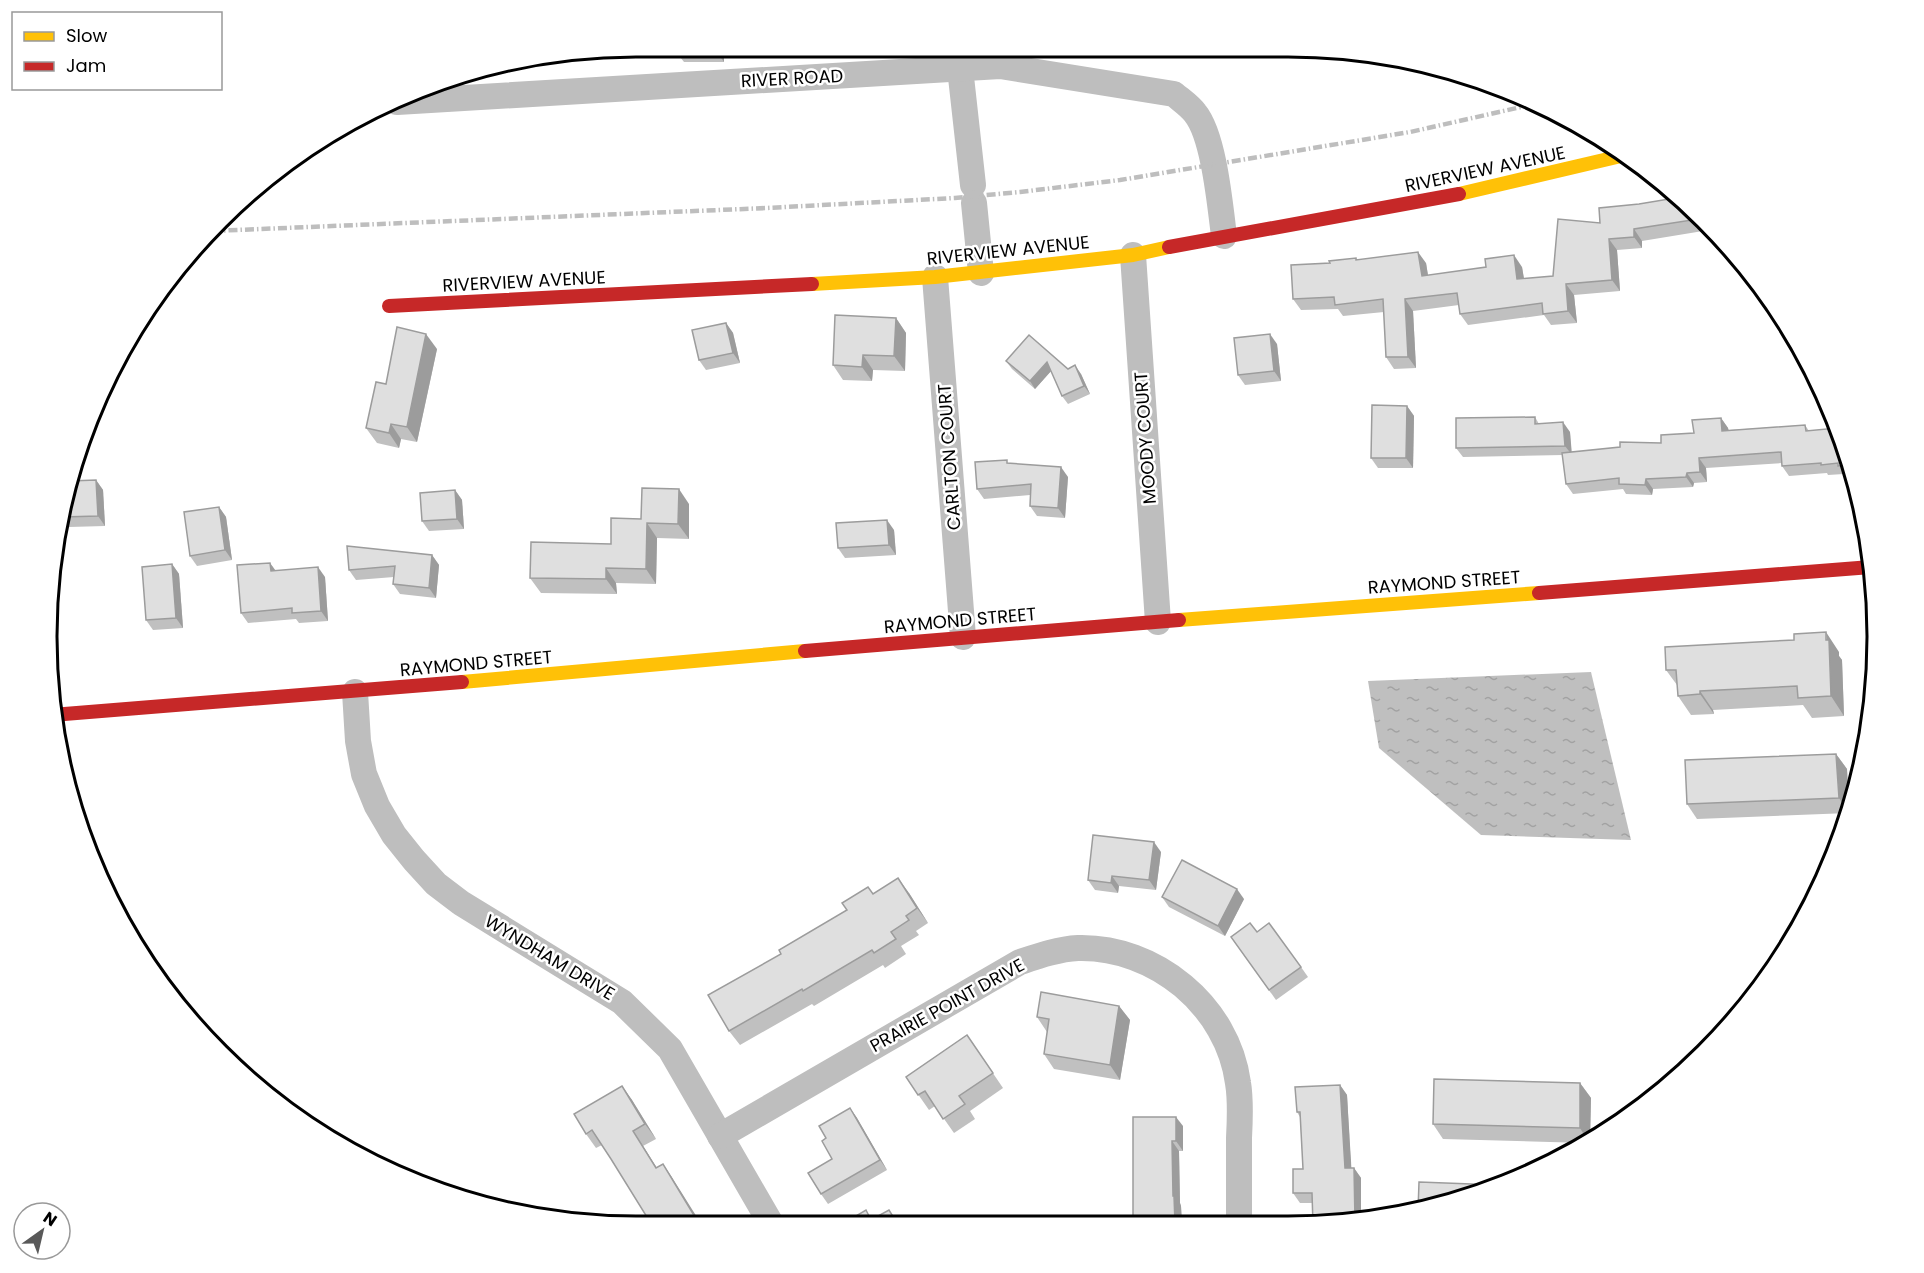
<svg xmlns="http://www.w3.org/2000/svg" width="1924" height="1273" font-family="Poppins,sans-serif">
<style>
.water{fill:url(#water-ripples)}
.lines{fill:none;stroke-linecap:round;stroke-linejoin:round}
.street{stroke:#bebebe;stroke-width:26}
.slow{stroke:#ffc107;stroke-width:14}
.jam{stroke:#c62828;stroke-width:14}
.rail{stroke:#bebebe;stroke-width:4.5;stroke-dasharray:9 3 1.5 3;stroke-linecap:butt}
.wall{fill:#c0c0c0}
.shaded-wall{fill:#9c9c9c}
.building{fill:#dfdfdf;stroke:#9c9c9c;stroke-width:1.5}
.labels{text-anchor:middle;dominant-baseline:central;stroke-width:5;stroke-linejoin:round;paint-order:stroke}
.street-label{font-size:18px;fill:#000;stroke:#fff}
.rim{fill:none;stroke:#000;stroke-width:3}
</style>
<defs>
<pattern id="water-ripples" width="26" height="14" patternUnits="userSpaceOnUse" patternTransform="scale(1.5)"><rect width="26" height="14" fill="#bfbfbf"/><path d="M2 4q2-2 4 0t4 0M15 11q2-2 4 0t4 0" fill="none" stroke="#a2a2a2"/></pattern>
</defs>
<rect width="100%" height="100%" fill="#fff"/>
<polygon class="water" points="1591,672 1631,840 1481,835 1379,748 1368,681"/>
<g class="lines">
<g class="street">
<polyline points="960,68 973,185"/>
<path d="M397,102l603,-36 174,28c7,6 16,12 21,19 19,23 25,92 29,123"/>
<polyline points="974,203 981,273"/>
<polyline points="1133,255 1158,622"/>
<polyline points="935,277 963,637"/>
<polyline points="355,692 358,741 364,774 377,806 394,835 414,860 436,884 461,903 622,1002 670,1049 770,1222"/>
<path d="M720,1136l300,-174c18,-6 38,-13 58,-14 77,-2 150,58 160,135 3,18 2,37 1,55 0,29 0,58 0,87"/>
</g>
<g class="slow">
<polyline points="1459,194 1621,156"/>
<polyline points="812,284 935,277 1133,255 1169,247"/>
<polyline points="1179,620 1539,593"/>
<polyline points="462,682 805,651"/>
</g>
<g class="jam">
<polyline points="1169,247 1459,194"/>
<polyline points="389,306 812,284"/>
<polyline points="1539,593 1871,567"/>
<polyline points="805,651 1179,620"/>
<polyline points="52,715 462,682"/>
</g>
<polyline class="rail" points="212,231 767,208 955,198 1020,192 1120,180 1410,132 1539,103"/>
</g>
<g class="wall">
<polygon points="620,52 724,52 724,62 684,62 677,53 625,58"/>
<polygon points="1681,197 1716,235 1707,236 1703,231 1642,241 1642,248 1617,250 1620,291 1574,295 1577,323 1551,325 1544,315 1468,325 1460,314 1459,305 1413,311 1416,368 1394,369 1386,357 1384,312 1343,316 1338,309 1301,310 1293,299 1356,258 1357,260 1426,263 1428,275 1522,267 1524,279 1553,276 1600,223 1639,204"/>
<polygon points="896,318 906,333 905,371 873,370 872,381 843,380 833,365"/>
<polygon points="726,323 733,333 740,363 706,370 699,360"/>
<polygon points="1277,344 1281,381 1245,385 1238,375"/>
<polygon points="437,349 417,442 401,439 399,448 377,443 366,428 386,384"/>
<polygon points="1006,361 1068,369 1081,374 1090,394 1068,404 1062,396 1051,371 1035,389 1012,369"/>
<polygon points="1407,406 1414,416 1413,468 1378,468 1371,458"/>
<polygon points="1535,417 1539,424 1570,432 1571,452 1661,443 1694,433 1721,418 1728,428 1729,430 1805,425 1809,431 1837,428 1854,475 1845,476 1844,474 1828,475 1827,473 1789,476 1782,466 1782,463 1706,468 1707,482 1694,483 1693,487 1653,489 1652,495 1626,494 1623,489 1573,494 1566,484 1563,455 1463,457 1456,448"/>
<polygon points="1009,463 1068,477 1065,518 1037,516 1030,506 1030,495 984,499 977,489"/>
<polygon points="96,480 103,490 105,526 69,527 62,517"/>
<polygon points="455,490 462,500 464,529 429,531 422,521"/>
<polygon points="689,504 689,539 657,538 656,584 616,583 617,594 541,593 530,578 611,544 641,519"/>
<polygon points="219,507 226,517 232,560 197,566 190,556"/>
<polygon points="894,530 896,555 845,558 838,548"/>
<polygon points="432,555 439,565 436,598 400,594 393,584 394,577 356,580 349,570"/>
<polygon points="270,563 276,571 325,577 328,621 299,623 296,619 248,623 241,613"/>
<polygon points="172,564 179,574 183,628 153,630 146,620"/>
<polygon points="1839,652 1839,656 1842,660 1844,716 1812,718 1803,705 1713,710 1714,714 1691,715 1678,696 1677,685 1666,670"/>
<polygon points="1836,754 1847,769 1849,813 1697,819 1687,804"/>
<polygon points="1161,852 1156,890 1119,886 1118,893 1095,890 1088,880"/>
<polygon points="909,893 928,923 916,931 919,935 901,946 906,954 885,968 883,965 814,1006 812,1004 740,1045 729,1031 781,954 873,894"/>
<polygon points="1162,897 1244,899 1225,936 1169,907"/>
<polygon points="1257,932 1301,967 1308,977 1276,1000 1231,937"/>
<polygon points="1119,1006 1130,1020 1120,1080 1054,1069 1044,1054 1047,1032 1037,1017"/>
<polygon points="967,1035 1003,1088 970,1111 975,1119 954,1133 935,1106 929,1110 906,1077"/>
<polygon points="1580,1083 1591,1098 1590,1140 1585,1143 1443,1139 1433,1124"/>
<polygon points="1340,1085 1347,1095 1351,1168 1354,1168 1361,1178 1361,1219 1326,1225 1312,1203 1300,1203 1293,1193 1303,1169 1300,1117 1297,1112"/>
<polygon points="622,1086 632,1100 656,1139 643,1146 657,1168 663,1164 673,1179 611,1159 602,1145 596,1148 586,1134"/>
<polygon points="850,1108 857,1118 887,1170 828,1204 821,1194 832,1159 826,1138"/>
<polygon points="1133,1117 1183,1126 1183,1151 1179,1151 1180,1203 1181,1206 1182,1225 1133,1224"/>
</g>
<g class="shaded-wall">
<polygon points="717,52 724,52 724,62"/>
<polygon points="1634,229 1642,241 1642,248 1634,237"/>
<polygon points="1609,239 1617,250 1620,291 1612,280"/>
<polygon points="1418,252 1426,263 1430,288 1422,276"/>
<polygon points="1514,255 1522,267 1526,291 1517,279"/>
<polygon points="1566,284 1574,295 1577,323 1568,311"/>
<polygon points="1405,299 1413,311 1416,368 1408,357"/>
<polygon points="896,318 906,333 905,371 894,356"/>
<polygon points="726,323 733,333 740,363 733,353"/>
<polygon points="426,334 437,349 417,442 407,427"/>
<polygon points="1270,334 1277,344 1281,381 1274,371"/>
<polygon points="863,355 873,370 872,381 862,367"/>
<polygon points="1047,362 1052,370 1035,389 1030,381"/>
<polygon points="1075,365 1081,374 1090,394 1084,386"/>
<polygon points="1407,406 1414,416 1413,468 1406,458"/>
<polygon points="1721,418 1728,428 1729,441 1722,431"/>
<polygon points="1563,422 1570,432 1572,455 1565,446"/>
<polygon points="391,424 401,439 399,448 389,433"/>
<polygon points="1699,458 1706,468 1707,482 1700,472"/>
<polygon points="1061,467 1068,477 1065,518 1058,508"/>
<polygon points="1687,473 1694,483 1693,487 1686,477"/>
<polygon points="1646,479 1653,489 1652,495 1645,485"/>
<polygon points="96,480 103,490 105,526 98,516"/>
<polygon points="679,489 689,504 689,539 678,524"/>
<polygon points="455,490 462,500 464,529 457,519"/>
<polygon points="219,507 226,517 232,560 225,550"/>
<polygon points="887,520 894,530 896,555 889,545"/>
<polygon points="647,523 657,538 656,584 646,569"/>
<polygon points="432,555 439,565 436,598 429,588"/>
<polygon points="270,563 277,573 271,571"/>
<polygon points="172,564 179,574 183,628 176,618"/>
<polygon points="318,567 325,577 328,621 321,611"/>
<polygon points="606,568 616,583 617,594 606,579"/>
<polygon points="1826,632 1839,652 1839,656 1842,660 1844,716 1831,696"/>
<polygon points="1700,691 1713,710 1714,714 1700,694"/>
<polygon points="1836,754 1847,769 1849,813 1839,798"/>
<polygon points="1154,842 1161,852 1156,890 1149,880"/>
<polygon points="1112,876 1119,886 1118,893 1111,883"/>
<polygon points="898,878 909,893 928,923 917,908"/>
<polygon points="1237,889 1244,899 1225,936 1218,926"/>
<polygon points="1119,1006 1130,1020 1120,1080 1110,1065"/>
<polygon points="1580,1083 1591,1098 1590,1140 1588,1141 1580,1128"/>
<polygon points="1340,1085 1347,1095 1352,1178 1345,1168"/>
<polygon points="622,1086 632,1100 656,1139 645,1124"/>
<polygon points="850,1108 857,1118 887,1170 880,1160"/>
<polygon points="1176,1117 1183,1126 1183,1151 1176,1141"/>
<polygon points="633,1131 643,1146 666,1183 656,1168"/>
<polygon points="1172,1141 1179,1151 1180,1203 1181,1206 1182,1225 1175,1224 1173,1196"/>
<polygon points="663,1164 673,1179 700,1222 698,1222"/>
<polygon points="1354,1168 1361,1178 1361,1219 1355,1221"/>
</g>
<g class="building">
<polygon points="1681,197 1706,224 1699,225 1698,219 1634,229 1634,237 1609,239 1612,280 1566,284 1568,311 1543,314 1542,303 1460,314 1457,293 1405,299 1408,357 1386,357 1383,299 1335,305 1334,297 1293,299 1291,265 1330,263 1329,261 1356,258 1356,260 1418,252 1422,276 1486,267 1485,259 1514,255 1517,279 1553,276 1558,219 1600,223 1599,208 1639,204"/>
<polygon points="835,315 896,318 894,356 863,355 862,367 833,365"/>
<polygon points="726,323 733,353 699,360 692,330"/>
<polygon points="397,327 426,334 407,427 391,424 389,433 366,428 376,382 386,384"/>
<polygon points="1270,334 1274,371 1238,375 1234,338"/>
<polygon points="1029,335 1068,369 1075,365 1084,386 1062,396 1047,362 1030,381 1006,361"/>
<polygon points="1372,405 1407,406 1406,458 1371,458"/>
<polygon points="1535,417 1535,424 1563,422 1565,446 1456,448 1456,418"/>
<polygon points="1721,418 1722,431 1805,425 1806,431 1837,428 1850,465 1838,466 1838,463 1821,465 1821,463 1782,466 1781,452 1699,458 1700,472 1687,473 1686,477 1646,479 1645,485 1619,484 1619,478 1566,484 1562,453 1620,447 1620,442 1661,443 1661,435 1694,433 1692,420"/>
<polygon points="1007,460 1007,463 1061,467 1058,508 1030,506 1031,484 977,489 975,462"/>
<polygon points="96,480 98,516 62,517 62,508 70,481"/>
<polygon points="642,488 679,489 678,524 647,523 646,569 606,568 606,579 530,578 531,542 611,544 611,518 641,519"/>
<polygon points="455,490 457,519 422,521 420,493"/>
<polygon points="219,507 225,550 190,556 184,512"/>
<polygon points="887,520 889,545 838,548 836,523"/>
<polygon points="347,546 432,555 429,588 393,584 395,566 349,570"/>
<polygon points="270,563 271,571 318,567 321,611 292,613 292,608 241,613 237,565"/>
<polygon points="172,564 176,618 146,620 142,567"/>
<polygon points="1826,632 1826,640 1829,640 1831,696 1798,698 1797,686 1700,691 1700,694 1678,696 1676,670 1666,670 1665,647 1794,640 1794,634"/>
<polygon points="1836,754 1839,798 1687,804 1685,760"/>
<polygon points="1093,835 1154,842 1149,880 1112,876 1111,883 1088,880"/>
<polygon points="1182,860 1237,889 1218,926 1162,897"/>
<polygon points="898,878 917,908 906,916 909,920 891,932 896,939 874,953 872,950 803,991 802,989 729,1031 708,995 781,954 779,950 847,910 842,903 868,887 873,894"/>
<polygon points="1250,923 1257,932 1269,923 1301,967 1269,990 1231,937"/>
<polygon points="1041,992 1119,1006 1110,1065 1044,1054 1049,1019 1037,1017"/>
<polygon points="967,1035 993,1073 959,1096 965,1104 943,1119 925,1091 918,1095 906,1077"/>
<polygon points="1434,1079 1580,1083 1580,1128 1433,1124"/>
<polygon points="1340,1085 1345,1168 1354,1168 1355,1221 1326,1225 1313,1225 1312,1193 1293,1193 1293,1169 1303,1169 1300,1112 1297,1112 1295,1087"/>
<polygon points="622,1086 645,1124 633,1131 656,1168 663,1164 698,1222 650,1222 611,1159 592,1130 586,1134 574,1114"/>
<polygon points="850,1108 880,1160 821,1194 808,1173 832,1159 822,1141 826,1138 819,1126"/>
<polygon points="1133,1117 1176,1117 1176,1141 1172,1141 1173,1196 1174,1196 1175,1224 1133,1224"/>
<polygon points="1419,1182 1498,1185 1440,1206 1418,1210"/>
<polygon points="866,1210 871,1220 889,1210 897,1223 844,1223"/>
</g>
<g class="labels">
<g class="street-label">
<text transform="translate(792 78) rotate(-3)">RIVER ROAD</text>
<text transform="translate(1485 169) rotate(-12)">RIVERVIEW AVENUE</text>
<text transform="translate(1008 250) rotate(-6)">RIVERVIEW AVENUE</text>
<text transform="translate(524 281) rotate(-3)">RIVERVIEW AVENUE</text>
<text transform="translate(1145 438) rotate(-94)">MOODY COURT</text>
<text transform="translate(949 457) rotate(-94)">CARLTON COURT</text>
<text transform="translate(1444 582) rotate(-4)">RAYMOND STREET</text>
<text transform="translate(960 620) rotate(-5)">RAYMOND STREET</text>
<text transform="translate(476 663) rotate(-5)">RAYMOND STREET</text>
<text transform="translate(550 957) rotate(31)">WYNDHAM DRIVE</text>
<text transform="translate(947 1005) rotate(-29)">PRAIRIE POINT DRIVE</text>
</g>
</g>
<path d="M0 0H1924V1273H0ZM636 57H1288A579 579 0 0 1 1867 636V637A579 579 0 0 1 1288 1216H636A579 579 0 0 1 57 637V636A579 579 0 0 1 636 57Z" fill="#fff" fill-rule="evenodd"/>
<path class="rim" d="M636 57H1288A579 579 0 0 1 1867 636V637A579 579 0 0 1 1288 1216H636A579 579 0 0 1 57 637V636A579 579 0 0 1 636 57Z"/>
<rect x="12" y="12" width="210" height="78" fill="#ffffff" stroke="#999999" stroke-width="1.5"/>
<rect x="24" y="32" width="30" height="9" fill="#ffc107" stroke="#999999" stroke-width="1.5"/>
<text x="66" y="42" font-size="18" fill="#000000">Slow</text>
<rect x="24" y="62" width="30" height="9" fill="#c62828" stroke="#999999" stroke-width="1.5"/>
<text x="66" y="72" font-size="18" fill="#000000">Jam</text>
<g transform="translate(42 1231) rotate(34)"><circle r="28" fill="#ffffff" stroke="#999999" stroke-width="1.5"/>
<path d="M0-4.5L10 22L0 15L-10 22Z" fill="#595959"/>
<text y="-9" font-size="16" font-weight="bold" text-anchor="middle" fill="#000000">N</text>
</g>
</svg>
